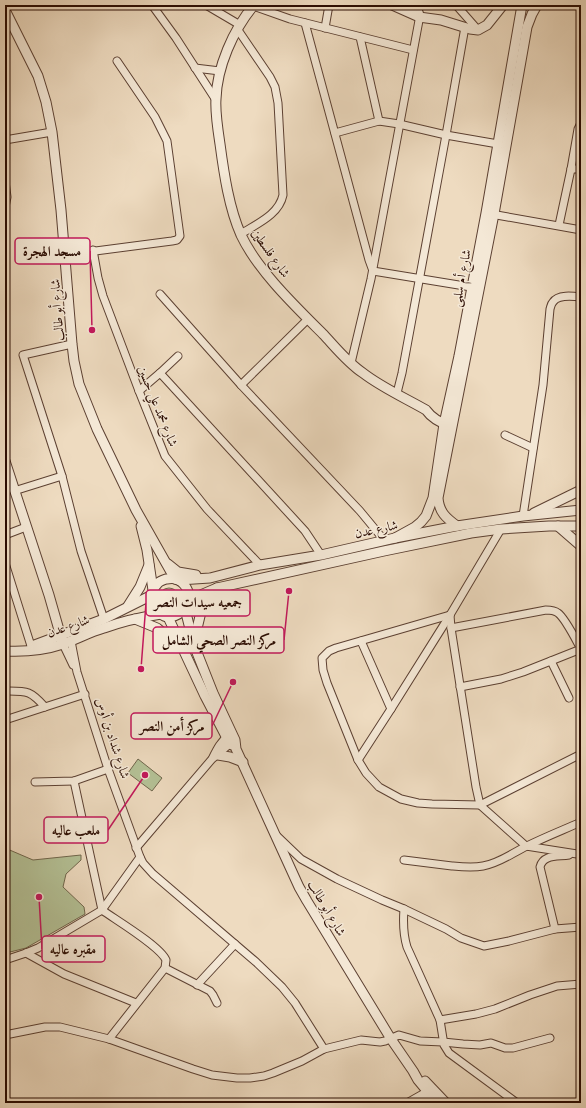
<svg xmlns="http://www.w3.org/2000/svg" width="586" height="1108" font-family="'Gentium Book Plus',Amiri,serif">
<style>
.green{fill:#b4c196;stroke:#70664c}
.lines{fill:none;stroke-linecap:round;stroke-linejoin:round}
.minor-casing{stroke:#5c4032;stroke-width:9}
.tertiary-casing{stroke:#5c4032;stroke-width:11}
.minor{stroke:#f4e8d6;stroke-width:7}
.tertiary{stroke:#f4e8d6;stroke-width:9}
.labels{text-anchor:middle;dominant-baseline:central;stroke-width:3;stroke-linejoin:round;paint-order:stroke}
.street-label{font-size:13px;fill:#2b0c02;stroke:#f4e8d6}
.leader{fill:none;stroke:#c2185b;stroke-width:1.5}
.callout-dot{fill:#c2185b;stroke:#f4e8d6;stroke-width:1.5}
.callout{fill:#f4e8d6;stroke:#c2185b;stroke-width:1.5}
.callout-label{font-size:14px;text-anchor:middle;font-weight:bold;fill:#2b0c02}
</style>
<rect width="100%" height="100%" fill="#eedbc0"/>
<filter id="stains"><feTurbulence type="fractalNoise" baseFrequency=".005" numOctaves="4"/><feColorMatrix values="0 0 0 0 .2 0 0 0 0 .09 0 0 0 0 .02 0 0 0 .5 -.17"/></filter>
<radialGradient id="worn" r=".72"><stop offset=".6" stop-color="#630" stop-opacity="0"/><stop offset="1" stop-color="#630" stop-opacity=".3"/></radialGradient>
<g class="green">
<circle cx="169" cy="598" r="10"/>
<polygon points="138,759 162,778 152,791 128,773"/>
<polygon points="5,848 33,860 81,855 81,860 66,874 63,887 84,907 85,914 26,948 10,952 8,948 5,949"/>
</g>
<g class="lines">
<defs>
<g id="minor">
<polyline points="152,5 176,38 216,100"/>
<polyline points="206,5 240,25"/>
<polyline points="456,5 478,30"/>
<polyline points="253,6 290,19 413,50"/>
<polyline points="305,23 369,260 373,271 477,288"/>
<polyline points="325,28 329,5"/>
<path d="M238,30l32,47 5,10 3,16 5,92c-4,20 -27,29 -42,39"/>
<polyline points="360,37 379,121"/>
<polyline points="195,68 220,71"/>
<polyline points="335,133 379,121 399,124 446,135 498,144"/>
<polyline points="5,140 52,132"/>
<polyline points="571,169 581,169"/>
<polyline points="5,181 7,197 5,207"/>
<polyline points="491,214 581,230"/>
<polyline points="559,225 571,169 578,129 581,123"/>
<polyline points="93,250 98,278 103,296 139,391 165,456 207,509 260,565"/>
<polyline points="65,255 172,241 177,240 180,236 167,141 155,117 117,61"/>
<polyline points="160,294 241,385 360,511 384,540"/>
<polyline points="72,344 23,355 62,476 81,551 104,619"/>
<polyline points="351,363 371,279 420,15 419,12 413,5"/>
<polyline points="160,373 178,356"/>
<polyline points="241,385 308,319"/>
<polyline points="139,391 160,373 305,531 321,555"/>
<polyline points="397,393 402,373 446,135 465,27"/>
<polyline points="505,435 533,448"/>
<polyline points="14,491 62,476"/>
<path d="M523,516l20,-131 7,-76c1,-3 1,-5 3,-7 5,-8 20,-6 28,-5"/>
<polyline points="501,529 450,615 451,628 476,787 480,805 526,846 577,854"/>
<polyline points="5,535 26,527"/>
<polyline points="5,563 31,646"/>
<polyline points="450,615 336,648 329,651 322,658 323,670 327,683 358,760 366,773 379,787 401,799 418,803 432,804 480,805 581,754"/>
<path d="M451,628l95,-18c4,0 8,0 12,3 7,5 18,27 23,36"/>
<polyline points="71,641 77,672 108,769 140,857 143,863 153,874 256,962 282,987 295,1003 324,1049"/>
<polyline points="361,641 391,709"/>
<polyline points="63,644 73,665"/>
<polyline points="551,661 569,698"/>
<polyline points="460,687 501,679 523,672 581,649"/>
<path d="M5,691c22,0 25,-1 40,16"/>
<polyline points="5,720 85,694"/>
<path d="M213,757c4,-8 8,-16 16,-22"/>
<polyline points="358,760 391,709 450,615"/>
<path d="M74,781l28,129c14,10 58,36 64,50l-1,8 -56,71"/>
<polyline points="35,782 74,781 108,769"/>
<polyline points="277,836 301,859 337,879 382,900 404,909 446,929 461,938 484,946 509,941 555,929 581,927"/>
<polyline points="136,848 212,759 233,741"/>
<path d="M404,860c16,2 32,4 48,6 11,1 21,2 31,0 17,-3 29,-13 44,-20 18,-9 36,-16 54,-24"/>
<path d="M404,909c-1,13 -1,25 3,38l33,73 4,25 5,8 68,50"/>
<path d="M555,929l-15,-62c3,-13 18,-10 29,-12"/>
<polyline points="26,953 64,974 136,1003"/>
<polyline points="5,960 26,953 38,948 102,910 140,857"/>
<polyline points="165,968 210,991 213,995 217,1003"/>
<polyline points="197,985 235,944"/>
<polyline points="440,1020 476,1014 495,1009 530,995 557,986 581,984"/>
<polyline points="5,1035 45,1027 60,1027 109,1039 193,1069 212,1075 237,1078 250,1078 264,1076 273,1073 302,1061 324,1049 361,1040 380,1042 385,1041 399,1035 420,1041 443,1042 463,1044 480,1045 491,1043 505,1048 513,1048 550,1038"/>
</g>
<g id="tertiary">
<path d="M254,5c-21,25 -37,62 -38,94 -1,13 2,32 4,45 4,30 9,64 21,91 17,36 55,72 83,100 12,13 24,28 39,38 18,14 42,25 63,37 5,7 15,13 24,16"/>
<polyline points="392,5 419,17 441,20 470,29 478,30 487,25 503,5"/>
<polyline points="5,10 38,76 46,102 52,132 61,210 72,344 74,361 79,384 97,429 136,510 175,579"/>
<polyline points="5,461 49,595 63,644"/>
<polyline points="534,513 581,490"/>
<polyline points="141,526 147,550 153,590"/>
<path d="M457,526c-11,-8 -18,-14 -19,-28l56,-284 33,-187 5,-13 5,-9"/>
<polyline points="558,526 581,546"/>
<polyline points="395,538 415,527 421,522 426,516 433,498 444,424 459,356 486,213 522,5"/>
<polyline points="168,564 178,572 196,575"/>
<path d="M166,579c3,0 6,-1 9,0 10,2 15,13 14,22 -1,4 -3,8 -6,10 -4,3 -10,6 -14,6 -3,0 -7,-2 -9,-4 -10,-7 -11,-21 -2,-30 2,-2 5,-3 8,-4z"/>
<polyline points="179,580 210,578 260,565 321,555 395,538 457,526 523,516 581,510"/>
<polyline points="189,600 217,588 384,551 471,533 501,529 549,526 581,526"/>
<polyline points="128,606 140,587 149,565"/>
<polyline points="185,609 194,645 213,693 235,740 236,749 299,887 307,901 391,1039 413,1071 418,1080 437,1103"/>
<polyline points="168,617 205,696 230,744 232,745"/>
<polyline points="135,619 157,628 181,648"/>
<polyline points="194,641 201,612 217,588"/>
<polyline points="32,646 104,619 152,595"/>
<path d="M5,651c19,1 40,-1 58,-7 14,-5 27,-12 41,-16 19,-7 38,-11 57,-14"/>
<polyline points="218,755 230,757 243,762"/>
<polyline points="425,1081 446,1103"/>
<polyline points="409,1103 432,1090"/>
</g>
</defs>
<use href="#minor" class="minor-casing"/>
<use href="#tertiary" class="tertiary-casing"/>
<use href="#minor" class="minor"/>
<use href="#tertiary" class="tertiary"/>
</g>
<g class="labels">
<g class="street-label">
<text transform="translate(271 253) rotate(55)">شارع فلسطين</text>
<text transform="translate(461 278) rotate(-79)">شارع أم سلمى</text>
<text transform="translate(57 310) rotate(-94)">شارع أبو طالب</text>
<text transform="translate(158 406) rotate(68)">شارع محمد علي حسين</text>
<text transform="translate(376 529) rotate(-12)">شارع عدن</text>
<text transform="translate(68 626) rotate(-19)">شارع عدن</text>
<text transform="translate(113 738) rotate(72)">شارع شداد بن أوس</text>
<text transform="translate(327 908) rotate(60)">شارع أبو طالب</text>
</g>
</g>
<path class="leader" d="M92 330L90 251M141 669L146 603M289 591L284 640M233 682L212 726M145 775L108 830M39 897L42 949"/>
<g class="callout-dot">
<circle cx="92" cy="330" r="4"/>
<circle cx="141" cy="669" r="4"/>
<circle cx="289" cy="591" r="4"/>
<circle cx="233" cy="682" r="4"/>
<circle cx="145" cy="775" r="4"/>
<circle cx="39" cy="897" r="4"/>
</g>
<g class="callout">
<rect x="15" y="238" width="75" height="26" rx="4"/>
<rect x="146" y="590" width="104" height="26" rx="4"/>
<rect x="153" y="627" width="131" height="26" rx="4"/>
<rect x="131" y="713" width="81" height="26" rx="4"/>
<rect x="44" y="817" width="64" height="26" rx="4"/>
<rect x="42" y="936" width="63" height="26" rx="4"/>
</g>
<g class="callout-label">
<text x="52" y="256">مسجد الهجرة</text>
<text x="198" y="607">جمعيه سيدات النصر</text>
<text x="219" y="645">مركز النصر الصحي الشامل</text>
<text x="172" y="731">مركز أمن النصر</text>
<text x="76" y="835">ملعب عاليه</text>
<text x="73" y="954">مقبره عاليه</text>
</g>
<rect width="586" height="1108" fill="none" stroke="#eedbc0" stroke-width="20"/>
<rect x="6" y="6" width="574" height="1096" fill="none" stroke="#2b0c02" stroke-width="2"/>
<rect x="10" y="10" width="566" height="1088" fill="none" stroke="#2b0c02"/>
<rect width="100%" height="100%" filter="url(#stains)"/>
<rect width="100%" height="100%" fill="url(#worn)"/>
</svg>
